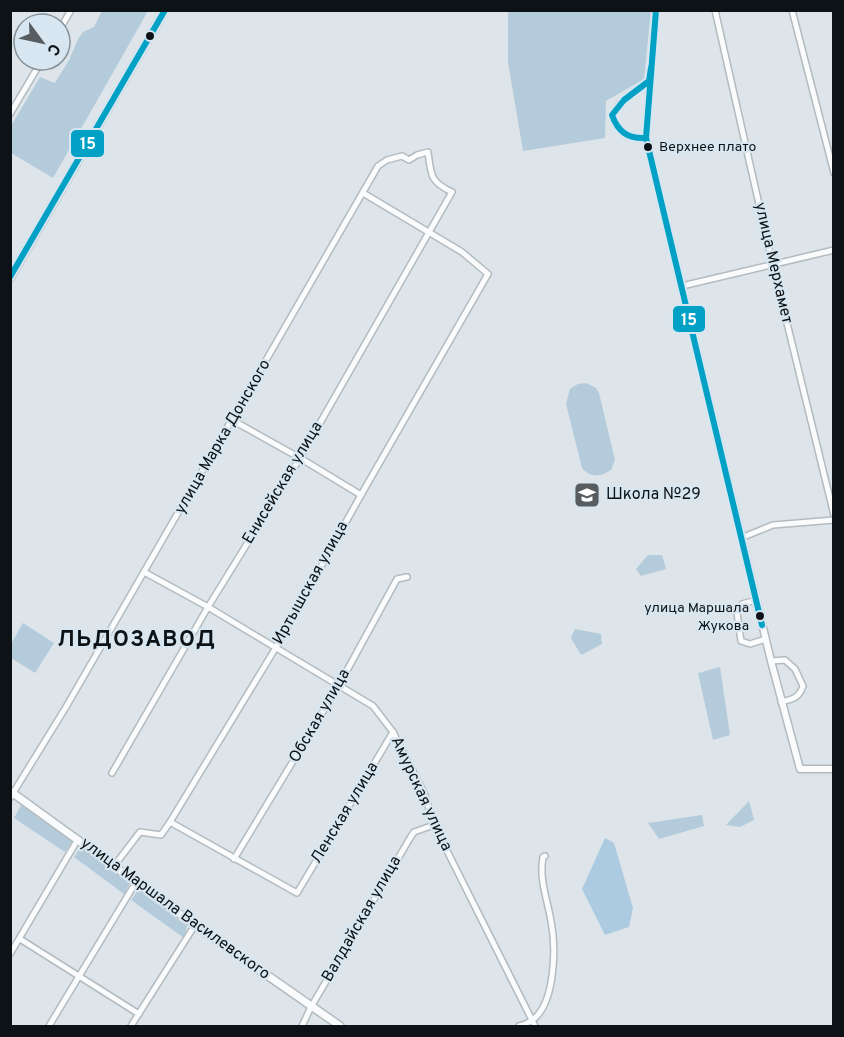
<svg xmlns="http://www.w3.org/2000/svg" width="844" height="1037" font-family="Overpass,sans-serif">
<style>
.green{fill:#b4cbdb}
.forest{fill:#adcbe0}
.lines{fill:none;stroke-linecap:round;stroke-linejoin:round}
.minor-casing{stroke:#b4bbbf;stroke-width:8}
.tertiary-casing{stroke:#b4bbbf;stroke-width:9}
.secondary-casing{stroke:#b4bbbf;stroke-width:10}
.minor{stroke:#fafbfc;stroke-width:5}
.tertiary{stroke:#fafbfc;stroke-width:6}
.secondary{stroke:#fafbfc;stroke-width:7}
.bus-1-casing{stroke:#d7e6f0;stroke-width:10}
.bus-1{stroke:#01a1c5;stroke-width:6}
.bus-dot{fill:#0d1216;stroke:#d7e6f0;stroke-width:2}
.labels{text-anchor:middle;dominant-baseline:central;stroke-width:4.5;stroke-linejoin:round;paint-order:stroke}
.bus-label{font-size:14px;fill:#0d1216;stroke:#d7e6f0;text-anchor:start}
.street-label{font-size:16px;fill:#0d1216;stroke:#d7e6f0}
.poi-label{font-size:16px;fill:#0d1216;stroke:#d7e6f0;text-anchor:start}
.district-label{font-size:22px;font-weight:bold;letter-spacing:1.5px;fill:#0d1216;stroke:#d7e6f0}
.line-badge{stroke:#d7e6f0;stroke-width:2}
.badge-label{font-size:16px;text-anchor:middle;font-weight:bold;fill:#fff}
</style>
<rect width="100%" height="100%" fill="#dde5ea"/>
<g class="green">
<polygon points="102,11 148,11 53,178 11,153 11,126 40,77 55,83 69,60 78,39 83,32 94,27"/>
<polygon points="508,11 651,11 644,79 606,101 605,138 523,151 508,62"/>
<path d="M586,383l10,5 3,5 16,67 -4,10c-10,7 -21,8 -29,-2l-16,-64 4,-15 8,-5z"/>
<polygon points="648,555 662,555 666,569 641,576 636,569"/>
<polygon points="23,623 54,643 35,673 11,658 11,644"/>
<polygon points="575,629 601,634 602,644 581,655 571,638"/>
<polygon points="720,667 730,735 713,740 698,673"/>
<polygon points="749,801 754,820 740,827 726,825"/>
<polygon points="21,805 72,841 65,852 14,818"/>
<polygon points="702,815 704,826 659,839 648,823"/>
<polygon points="81,846 130,883 124,894 74,857"/>
<polygon points="138,890 187,926 184,938 131,900"/>
</g>
<polygon class="forest" points="605,838 614,843 633,908 629,927 605,935 582,889"/>
<g class="lines">
<defs>
<g id="minor">
<polyline points="715,10 773,266 834,515"/>
<polyline points="792,10 834,173"/>
<polyline points="60,29 71,10"/>
<polyline points="10,114 42,60"/>
<path d="M646,138c-19,2 -28,-5 -34,-23 8,-16 23,-24 37,-34"/>
<polyline points="682,286 834,250"/>
<polyline points="232,420 300,458 361,495"/>
<polyline points="741,538 773,525 834,520"/>
<polyline points="144,572 208,607 373,706 393,732 425,795 434,825 535,1026"/>
<polyline points="756,600 742,604 737,613 741,641 750,644 766,639"/>
<path d="M771,661l14,-1 10,9 8,17c-4,12 -10,13 -22,16"/>
<path d="M10,798l56,-91 312,-541 9,-6 15,-4 7,4 8,-5 11,-3c3,23 2,30 24,40l-152,266 -92,149 -96,166"/>
<polyline points="170,822 297,893 393,732"/>
<polyline points="234,859 339,685 397,579 407,577"/>
<polyline points="114,866 140,832 161,835 170,822 275,649 361,495 488,274 462,252 363,193"/>
<polyline points="20,939 139,1014"/>
<polyline points="10,954 78,839"/>
<polyline points="49,1026 136,882"/>
<polyline points="131,1026 195,925"/>
<polyline points="302,1026 311,1007 410,838 414,832 434,825"/>
<path d="M519,1026c4,-1 9,-3 12,-5 25,-16 25,-75 20,-100 -4,-23 -12,-41 -8,-64l2,-1"/>
</g>
<polyline id="tertiary" points="656,10 646,138 771,661 800,769 834,769"/>
<g id="secondary">
<polyline points="10,278 165,10"/>
<polyline points="10,791 195,925 340,1026"/>
</g>
</defs>
<use href="#minor" class="minor-casing"/>
<use href="#tertiary" class="tertiary-casing"/>
<use href="#secondary" class="secondary-casing"/>
<use href="#minor" class="minor"/>
<use href="#tertiary" class="tertiary"/>
<use href="#secondary" class="secondary"/>
<defs>
<g id="bus-1">
<polyline points="656,10 646,138 762,625"/>
<path d="M646,138c-18,1 -28,-6 -34,-23l12,-15 25,-19 2,-13"/>
<polyline points="10,277 165,10"/>
</g>
</defs>
<use href="#bus-1" class="bus-1-casing"/>
<use href="#bus-1" class="bus-1"/>
</g>
<defs>
<symbol id="school-square" viewBox="-11 -11 22 22"><rect x="-9" y="-9" width="18" height="18" rx="4" fill="#565c60" stroke="#d7e6f0"/><path d="M0-5L7-2L0 1L-7-2ZM-4 1L0 2.5L4 1V4Q0 6-4 4Z" fill="#fff"/></symbol>
</defs>
<g fill-rule="evenodd">
<use href="#school-square" x="572" y="480" width="30" height="30"/>
</g>
<g class="bus-dot">
<circle cx="150" cy="36" r="5"/>
<circle cx="648" cy="147" r="5"/>
<circle cx="760" cy="616" r="5"/>
</g>
<g class="labels">
<g class="bus-label">
<text x="659" y="147">Верхнее плато</text>
<text x="749" y="608" text-anchor="end">улица Маршала<tspan x="749" dy="18">Жукова</tspan></text>
</g>
<g class="street-label">
<text transform="translate(773 263) rotate(77)">улица Мерхамет</text>
<text transform="translate(223 437) rotate(-60)">улица Марка Донского</text>
<text transform="translate(283 483) rotate(-59)">Енисейская улица</text>
<text transform="translate(311 583) rotate(-61)">Иртышская улица</text>
<text transform="translate(320 716) rotate(-60)">Обская улица</text>
<text transform="translate(421 794) rotate(65)">Амурская улица</text>
<text transform="translate(345 813) rotate(-59)">Ленская улица</text>
<text transform="translate(175 909) rotate(36)">улица Маршала Василевского</text>
<text transform="translate(362 919) rotate(-60)">Валдайская улица</text>
</g>
<g class="poi-label">
<text x="606" y="495">Школа №29</text>
</g>
<g class="district-label">
<text x="137" y="640">ЛЬДОЗАВОД</text>
</g>
</g>
<g class="line-badge">
<rect x="70" y="129" width="35" height="29" rx="6" fill="#01a1c5"/>
<rect x="672" y="305" width="34" height="28" rx="6" fill="#01a1c5"/>
</g>
<g class="badge-label">
<text x="88" y="149">15</text>
<text x="689" y="325">15</text>
</g>
<rect width="844" height="1037" fill="none" stroke="#0d1216" stroke-width="24"/>
<g transform="translate(42 42) rotate(123)"><circle r="28" fill="#d7e6f0" stroke="#869199" stroke-width="1.5"/>
<path d="M0-4.5L10 22L0 15L-10 22Z" fill="#565c60"/>
<text y="-9" font-size="16" font-weight="bold" text-anchor="middle" fill="#0d1216">С</text>
</g>
</svg>
